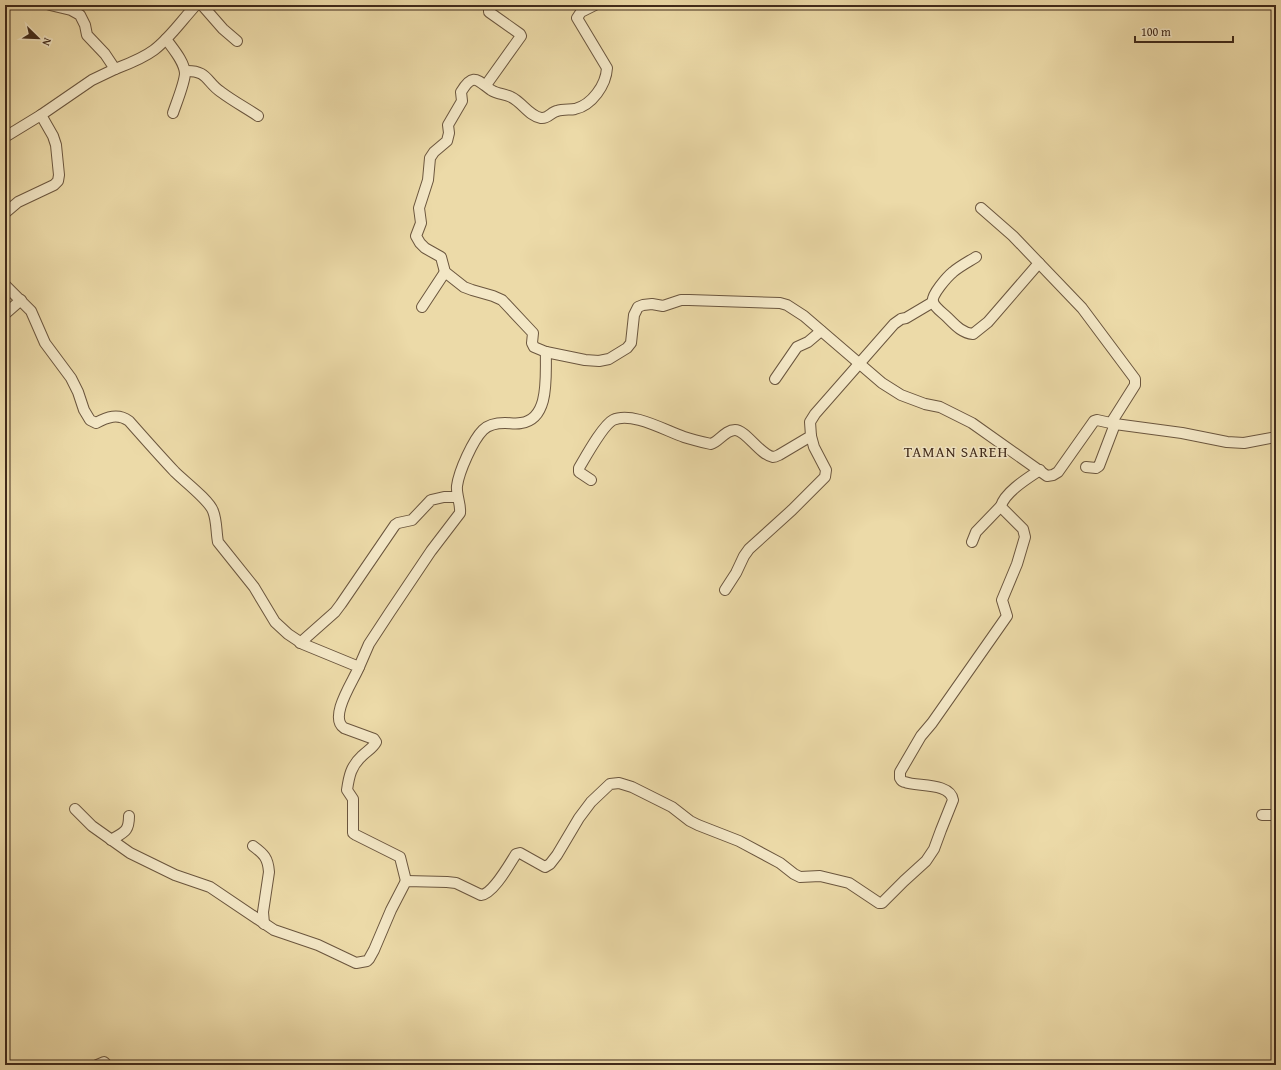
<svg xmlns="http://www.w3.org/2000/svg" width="1281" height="1070" font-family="'Gentium Book Plus',serif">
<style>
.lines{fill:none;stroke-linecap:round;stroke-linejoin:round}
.minor-casing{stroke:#6b563e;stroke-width:12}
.minor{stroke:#f3e7c6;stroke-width:10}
.labels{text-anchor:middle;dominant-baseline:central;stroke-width:3;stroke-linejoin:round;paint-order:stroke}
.quarter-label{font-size:15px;letter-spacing:1px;fill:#402a1a;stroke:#f3e7c6}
</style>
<rect width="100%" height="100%" fill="#ecdaa8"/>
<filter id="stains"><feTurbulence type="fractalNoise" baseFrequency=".005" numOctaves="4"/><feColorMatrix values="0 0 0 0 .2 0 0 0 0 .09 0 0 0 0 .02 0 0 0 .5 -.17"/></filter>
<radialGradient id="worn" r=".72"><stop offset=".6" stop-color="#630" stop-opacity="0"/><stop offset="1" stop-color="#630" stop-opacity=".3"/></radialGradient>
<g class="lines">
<defs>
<g id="minor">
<path d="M50,5l21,5 9,5 5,10 2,10 18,19 10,15c13,-5 27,-10 39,-19 16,-12 28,-30 42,-45"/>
<polyline points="202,5 223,29 237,41"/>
<path d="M595,5l-14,7 -4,6 30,50c-1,17 -15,37 -32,41 -5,1 -12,0 -18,2 -6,1 -9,8 -16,7 -12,-2 -19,-16 -30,-21 -6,-3 -14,-3 -20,-7 -14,-10 -18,-18 -30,2l1,9 -14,24 1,8 -2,8 -13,11 -4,6 -2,22 -9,28 2,15 -5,13 4,7 5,5 16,9 4,15 19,15 8,3 21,6 9,4 31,33 -1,10 2,4 12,5 39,8 14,1 10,-2 18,-11 4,-5 3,-28 4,-8 5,-2 9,-1 11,2 18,-6h8l91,3 7,2 17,11 78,67 19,12 24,9 15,3 32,16 75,53 6,-1 5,-3 36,-51 3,-1 18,4 67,9 45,9 17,1 32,-6"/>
<path d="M166,39c7,10 18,22 19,34 0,9 -9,31 -12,40"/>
<path d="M185,71c23,-1 21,11 36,21 12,9 25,16 37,24"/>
<polyline points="486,85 521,36 520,34 489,12 489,9 492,5"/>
<polyline points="5,137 41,115"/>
<polyline points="981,208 1013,236 1082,308 1135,379 1135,385 1111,423"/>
<polyline points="5,213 18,202 54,185 58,181 59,175 56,145 53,136 41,115 92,80 115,69"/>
<path d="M976,257c-8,5 -16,9 -23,15 -5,4 -23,24 -20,30 2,6 10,11 15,16 7,7 14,15 25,16l15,-12 51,-59"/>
<path d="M5,285l26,26 14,32 26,35 7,14 6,18 6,10 6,3c11,-6 22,-10 33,-2 15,17 30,34 46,51 9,9 34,28 38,39 4,10 3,21 5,31l36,45 21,35 13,12 15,10 56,23c-5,13 -31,50 -15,61l30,11 2,3c-3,6 -9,9 -14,14 -11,10 -13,20 -15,34l6,9v34l3,2 44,22 6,24"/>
<polyline points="422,307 445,272"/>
<polyline points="5,314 21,300"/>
<polyline points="775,379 797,347 808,342 821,331"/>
<polyline points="1086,467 1096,468 1099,466 1115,424"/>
<path d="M591,480l-12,-8v-4c6,-10 24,-43 34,-48 19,-9 53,11 71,17 9,3 18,5 27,7 8,-2 14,-14 24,-14 11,0 25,25 38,27 2,0 4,-1 6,-2l32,-19 -1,-14 5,-8 79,-90 7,-5 5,-1 27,-16"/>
<polyline points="972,542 976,532 1001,506"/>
<polyline points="725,590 736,573 744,556 749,549 792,510 825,477 826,470 814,447 811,436"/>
<polyline points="300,643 335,612 341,604 395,525 398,523 412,520 431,500 444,497 457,497"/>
<path d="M359,667l10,-23 21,-32 41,-61 29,-38c1,-9 -4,-18 -3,-27 2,-15 16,-46 26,-56 6,-6 14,-7 22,-7 5,0 11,1 16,0 30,-4 24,-50 25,-71"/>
<path d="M75,809l17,17 38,27 45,22 35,12 64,43 44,15 38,18 11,-2 2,-2 5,-9 17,-40 15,-29 41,1 9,1 25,12c12,-1 28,-30 35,-41l4,-1 25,14 5,-3 7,-9 22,-37 12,-16 19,-18 9,-1 13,4 40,20 18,14 8,4 41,16 41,22 14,11 6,3 20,-1 29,7 30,20h3l22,-22 22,-20 8,-12 7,-19 12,-30c-3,-18 -37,-13 -48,-18 -2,0 -4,-2 -5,-4v-6l21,-36 11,-13 75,-107 -5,-16 15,-36 8,-27 -2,-8 -20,-20 -2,-3c4,-14 27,-28 39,-36"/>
<polyline points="1262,815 1276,815"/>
<path d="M111,840c13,-8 18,-8 18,-24"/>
<path d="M253,846c11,8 15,12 16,26l-6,40 1,12"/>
<polyline points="97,1065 104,1062 107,1065"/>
</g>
</defs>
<use href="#minor" class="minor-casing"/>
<use href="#minor" class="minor"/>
</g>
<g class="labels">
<g class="quarter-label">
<text x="956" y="451">TAMAN SAREH</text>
</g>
</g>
<rect width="1281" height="1070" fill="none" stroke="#ecdaa8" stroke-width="20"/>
<rect x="6" y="6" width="1269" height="1058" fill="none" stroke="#402a1a" stroke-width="2"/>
<rect x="10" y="10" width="1261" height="1050" fill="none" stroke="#402a1a"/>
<g transform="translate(38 38) rotate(113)" stroke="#f3e7c6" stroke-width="3" paint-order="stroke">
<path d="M0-3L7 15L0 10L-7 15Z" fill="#402a1a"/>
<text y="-6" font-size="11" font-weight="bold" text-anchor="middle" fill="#402a1a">N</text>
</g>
<path d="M1135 36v6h98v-6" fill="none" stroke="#402a1a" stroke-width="2"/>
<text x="1141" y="36" font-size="12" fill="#402a1a" stroke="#f3e7c6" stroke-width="3" paint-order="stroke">100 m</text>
<rect width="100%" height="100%" filter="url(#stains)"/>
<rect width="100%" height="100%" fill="url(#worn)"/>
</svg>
